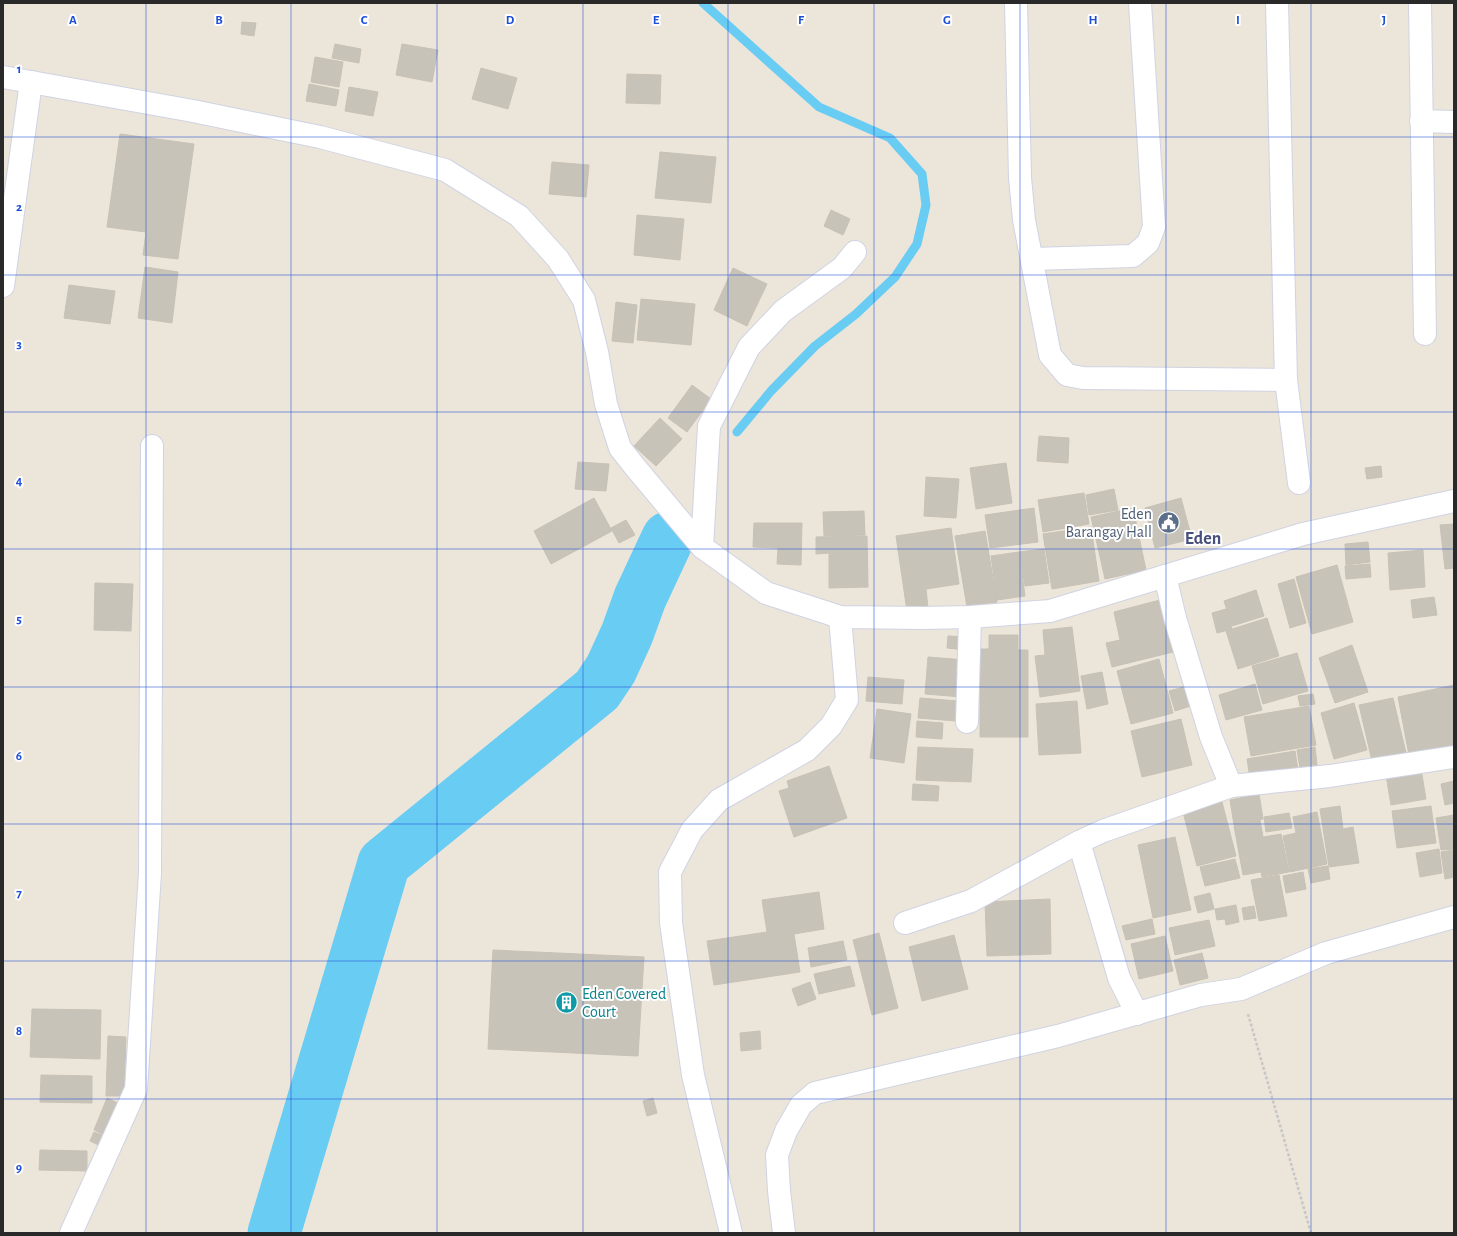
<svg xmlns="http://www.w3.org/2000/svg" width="1457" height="1236" font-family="'Alegreya Sans',sans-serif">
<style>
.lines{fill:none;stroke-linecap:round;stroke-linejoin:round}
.stream{stroke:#68ccf3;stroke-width:9}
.river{stroke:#68ccf3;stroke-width:53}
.building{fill:#c7c3b9;stroke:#c8c1b4}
.minor-casing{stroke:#d0d3e3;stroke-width:24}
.path{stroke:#c7c7c7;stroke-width:2.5;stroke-dasharray:3 2;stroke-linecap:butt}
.minor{stroke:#fff;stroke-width:22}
.grid{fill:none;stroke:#1d4ed8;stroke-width:1;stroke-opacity:0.55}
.labels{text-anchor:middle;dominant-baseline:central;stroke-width:4;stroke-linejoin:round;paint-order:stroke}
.service-label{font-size:16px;fill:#4e5e75;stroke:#fff;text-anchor:end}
.culture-label{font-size:16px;fill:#0d838f;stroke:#fff;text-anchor:start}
.quarter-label{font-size:18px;font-weight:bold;fill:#48507c;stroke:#fff}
.grid-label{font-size:13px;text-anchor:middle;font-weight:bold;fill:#1d4ed8;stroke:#fff;stroke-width:4;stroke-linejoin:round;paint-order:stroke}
</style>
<rect width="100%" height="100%" fill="#ece5da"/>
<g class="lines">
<polyline class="stream" points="703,3 819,107 890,138 922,174 926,205 917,244 895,277 856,314 815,346 771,391 737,432"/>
<polyline class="river" points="274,1233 384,863 597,690 611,669 627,634 640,598 668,538"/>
</g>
<g class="building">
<polygon points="242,22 256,23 254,36 241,34"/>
<polygon points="335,44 361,49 359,63 332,58"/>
<polygon points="402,44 438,50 432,82 396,75"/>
<polygon points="315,57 343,62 339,87 311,82"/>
<polygon points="481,68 517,78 508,109 472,99"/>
<polygon points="627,74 661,75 660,104 626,103"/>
<polygon points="309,84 339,90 336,106 306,101"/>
<polygon points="349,87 378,92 373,116 345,111"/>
<polygon points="120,134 194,144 178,259 143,255 146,232 107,227"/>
<polygon points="660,152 716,157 711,203 655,198"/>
<polygon points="552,162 589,165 586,197 549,194"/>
<polygon points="831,210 850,219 843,235 824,226"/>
<polygon points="637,215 684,219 680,260 634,255"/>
<polygon points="145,267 178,272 172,323 138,318"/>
<polygon points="733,268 767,284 747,326 714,310"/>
<polygon points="69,285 115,291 110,324 64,318"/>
<polygon points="641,299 695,304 691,345 637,340"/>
<polygon points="616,302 637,305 633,343 612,341"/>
<polygon points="692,385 711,399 687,432 668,418"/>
<polygon points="660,418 682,439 656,466 634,446"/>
<polygon points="1039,436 1069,438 1068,463 1037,461"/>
<polygon points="578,462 609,464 606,491 575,489"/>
<polygon points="1006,463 1012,503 976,509 970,468"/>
<polygon points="1381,466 1382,477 1367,479 1365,468"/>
<polygon points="926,477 959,479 956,518 924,516"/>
<polygon points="1114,489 1118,510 1089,515 1086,495"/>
<polygon points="1084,493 1089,524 1043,532 1038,500"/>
<polygon points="594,498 612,531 551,564 534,531"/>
<polygon points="1181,498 1192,539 1155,548 1145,508"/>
<polygon points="1034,508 1038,542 990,548 985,515"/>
<polygon points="1133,508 1146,570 1105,579 1091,517"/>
<polygon points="864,511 865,535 824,536 823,512"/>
<polygon points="626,520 635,535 619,543 611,528"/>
<polygon points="754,523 802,523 801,565 777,564 778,548 753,547"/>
<polygon points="1454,524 1454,568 1445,569 1440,525"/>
<polygon points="1091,527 1099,581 1052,589 1043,534"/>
<polygon points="951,528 959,584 926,589 928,608 907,611 896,536"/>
<polygon points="985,531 997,602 967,607 955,536"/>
<polygon points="867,536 868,587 829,588 829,553 816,554 816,537"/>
<polygon points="1368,542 1370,562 1346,565 1345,544"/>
<polygon points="1044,549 1049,583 1025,586 1019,552"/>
<polygon points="1423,550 1425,587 1390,590 1388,553"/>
<polygon points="1019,552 1025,596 997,600 991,556"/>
<polygon points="1370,564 1371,577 1346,579 1345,566"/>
<polygon points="1337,565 1353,622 1312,634 1296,577"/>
<polygon points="1294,579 1306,623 1290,628 1278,584"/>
<polygon points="95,583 133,584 131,631 94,630"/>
<polygon points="1256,590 1264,616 1232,626 1224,601"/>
<polygon points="1434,597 1437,615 1413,618 1411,600"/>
<polygon points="1160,600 1173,652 1112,667 1106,643 1120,640 1114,612"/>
<polygon points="1226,609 1232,629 1217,633 1212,613"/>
<polygon points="1267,618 1279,656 1238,669 1226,631"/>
<polygon points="1072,627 1080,691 1040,697 1035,656 1045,655 1043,630"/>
<polygon points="989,635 1018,635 1018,650 1028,650 1028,737 980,737 980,649 989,649"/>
<polygon points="948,636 967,637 966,650 947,648"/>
<polygon points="1352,645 1368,692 1335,703 1319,658"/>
<polygon points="1297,653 1308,691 1263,704 1252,666"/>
<polygon points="928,657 965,660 962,697 925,694"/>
<polygon points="1159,659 1173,713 1131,724 1117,671"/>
<polygon points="1102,672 1108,704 1087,709 1081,676"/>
<polygon points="868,677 904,680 902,704 866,701"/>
<polygon points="1255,684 1262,710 1226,720 1219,695"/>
<polygon points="1191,685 1197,704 1175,711 1169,691"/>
<polygon points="1454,685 1454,746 1409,755 1398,697"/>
<polygon points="1313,694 1315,704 1300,706 1298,696"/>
<polygon points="920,698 958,701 956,721 918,718"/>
<polygon points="1393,698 1406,753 1372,761 1359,705"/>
<polygon points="1077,701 1081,753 1039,755 1036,704"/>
<polygon points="1354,703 1367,750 1334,759 1321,713"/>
<polygon points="1309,706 1316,745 1251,756 1244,717"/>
<polygon points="877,709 911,714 904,763 870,758"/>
<polygon points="1181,719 1192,765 1142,777 1131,731"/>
<polygon points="917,721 943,723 942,739 916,737"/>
<polygon points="918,747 973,749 971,782 916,780"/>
<polygon points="1315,747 1317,765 1300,768 1297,750"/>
<polygon points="1295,751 1298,770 1250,778 1247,759"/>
<polygon points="829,766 847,818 794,837 779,791 789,788 787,781"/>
<polygon points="1421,769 1426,799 1391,805 1386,775"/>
<polygon points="1454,781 1454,803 1445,805 1441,784"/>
<polygon points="913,784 939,786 938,801 912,800"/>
<polygon points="1259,794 1263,819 1234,825 1230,800"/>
<polygon points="1222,802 1236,856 1197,866 1183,812"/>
<polygon points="1340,806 1343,829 1353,827 1359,863 1329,867 1320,809"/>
<polygon points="1431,806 1436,843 1397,848 1392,811"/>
<polygon points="1317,812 1327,864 1290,872 1283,836 1296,833 1293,817"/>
<polygon points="1289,813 1292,828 1266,832 1264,817"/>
<polygon points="1454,815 1454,849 1441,850 1436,818"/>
<polygon points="1260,820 1263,837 1281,834 1289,872 1262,877 1261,872 1243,875 1234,826"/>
<polygon points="1175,837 1191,910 1153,918 1138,845"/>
<polygon points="1439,849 1442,873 1420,877 1416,853"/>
<polygon points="1454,850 1454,877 1445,879 1441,852"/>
<polygon points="1235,859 1240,878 1205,886 1200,867"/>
<polygon points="1328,866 1330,879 1311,883 1308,869"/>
<polygon points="1303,872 1306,889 1286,893 1283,876"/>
<polygon points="1279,875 1287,916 1259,921 1251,880"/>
<polygon points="819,892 824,929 794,934 800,972 714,985 707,941 767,932 762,900"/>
<polygon points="1210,893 1214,909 1198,913 1194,897"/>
<polygon points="1050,899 1051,954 987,956 985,902"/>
<polygon points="1236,905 1239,922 1226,925 1225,919 1217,920 1215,909"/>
<polygon points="1254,906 1256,918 1244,920 1242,908"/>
<polygon points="1152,919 1155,934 1126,940 1122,926"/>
<polygon points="1209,920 1215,946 1175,955 1169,928"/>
<polygon points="879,933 898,1008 872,1015 853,940"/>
<polygon points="954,935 968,989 922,1001 909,947"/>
<polygon points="1165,936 1173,971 1139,979 1131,944"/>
<polygon points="843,941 847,960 811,967 808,948"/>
<polygon points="493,950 644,957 638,1056 488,1049"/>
<polygon points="1202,953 1208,978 1180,985 1174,960"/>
<polygon points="850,966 855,986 819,994 814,974"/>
<polygon points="810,982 816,999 798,1006 792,989"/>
<polygon points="32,1009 101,1010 100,1059 30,1057"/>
<polygon points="760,1031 761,1049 741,1051 740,1033"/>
<polygon points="108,1036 126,1037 124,1096 106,1096"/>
<polygon points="41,1075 92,1076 92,1103 40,1102"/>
<polygon points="107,1098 120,1104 107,1136 94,1130"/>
<polygon points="653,1098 657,1113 647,1116 643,1101"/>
<polygon points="94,1132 107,1137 103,1147 90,1141"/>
<polygon points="40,1150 87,1151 87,1171 39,1170"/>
</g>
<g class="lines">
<defs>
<g id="minor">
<polyline points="1016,3 1020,178 1024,220 1050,355 1067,375 1083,378 1286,380"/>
<polyline points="1277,3 1286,380 1299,483"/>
<polyline points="1420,3 1425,334"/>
<polyline points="3,77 193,111 320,137 445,170 519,216 558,259 584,300 597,352 606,404 620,448 635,467 702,547 766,593 840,617 923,618 970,617 1050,611 1303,534 1454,501"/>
<polyline points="1421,121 1454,122"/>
<polyline points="1032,259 1133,256 1148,243 1154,227 1140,3"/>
<polyline points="3,286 31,82"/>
<polyline points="702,547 709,426 749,347 783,311 842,268 855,252"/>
<polyline points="1165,576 1175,618 1211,737 1231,786"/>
<polyline points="967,722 970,617"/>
<polyline points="1079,842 1119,978 1137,1014"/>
<polyline points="905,923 971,901 1079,842 1103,831 1231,786 1330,776 1454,757"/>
<polyline points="71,1233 136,1089 150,873 152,446"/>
<polyline points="731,1233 693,1075 671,923 670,872 692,830 719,800 807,750 831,726 847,700 840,617"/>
<polyline points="784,1233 779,1191 777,1155 786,1131 801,1105 815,1093 1058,1036 1201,995 1241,989 1326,953 1454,917"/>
</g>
</defs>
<use href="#minor" class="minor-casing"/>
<polyline class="path" points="1248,1014 1311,1233"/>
<use href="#minor" class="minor"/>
</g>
<path class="grid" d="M146,3v1230M291,3v1230M437,3v1230M583,3v1230M728,3v1230M874,3v1230M1020,3v1230M1166,3v1230M1311,3v1230M3,137h1451M3,275h1451M3,412h1451M3,549h1451M3,687h1451M3,824h1451M3,961h1451M3,1099h1451"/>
<defs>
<symbol id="civic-disc" viewBox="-11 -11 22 22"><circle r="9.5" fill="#5c6f8a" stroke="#fff"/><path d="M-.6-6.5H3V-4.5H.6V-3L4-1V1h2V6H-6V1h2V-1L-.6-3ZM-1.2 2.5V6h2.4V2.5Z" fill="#fff"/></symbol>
<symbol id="building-disc" viewBox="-11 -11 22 22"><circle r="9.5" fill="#0f9aa8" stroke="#fff"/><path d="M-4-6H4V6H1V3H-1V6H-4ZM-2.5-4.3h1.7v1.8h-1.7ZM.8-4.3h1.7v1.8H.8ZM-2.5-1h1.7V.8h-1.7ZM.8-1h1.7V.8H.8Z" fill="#fff"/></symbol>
</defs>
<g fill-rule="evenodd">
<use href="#civic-disc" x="1156" y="510" width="25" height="25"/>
<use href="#building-disc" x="554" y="990" width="25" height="25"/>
</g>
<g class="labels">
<g class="service-label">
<text x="1152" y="514">Eden<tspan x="1152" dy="18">Barangay Hall</tspan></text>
</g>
<g class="culture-label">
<text x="582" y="994">Eden Covered<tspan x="582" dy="18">Court</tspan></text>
</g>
<g class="quarter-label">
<text x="1203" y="539">Eden</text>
</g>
</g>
<g class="grid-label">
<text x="73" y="24">A</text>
<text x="219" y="24">B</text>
<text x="364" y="24">C</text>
<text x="510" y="24">D</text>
<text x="656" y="24">E</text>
<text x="801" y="24">F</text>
<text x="947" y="24">G</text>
<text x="1093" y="24">H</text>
<text x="1238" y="24">I</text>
<text x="1384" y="24">J</text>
<text x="19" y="73">1</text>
<text x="19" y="211">2</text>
<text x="19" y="348">3</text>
<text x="19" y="485">4</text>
<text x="19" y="623">5</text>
<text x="19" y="760">6</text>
<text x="19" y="897">7</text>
<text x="19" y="1035">8</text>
<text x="19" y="1172">9</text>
</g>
<rect width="1457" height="1236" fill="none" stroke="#292929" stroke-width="8"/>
</svg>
